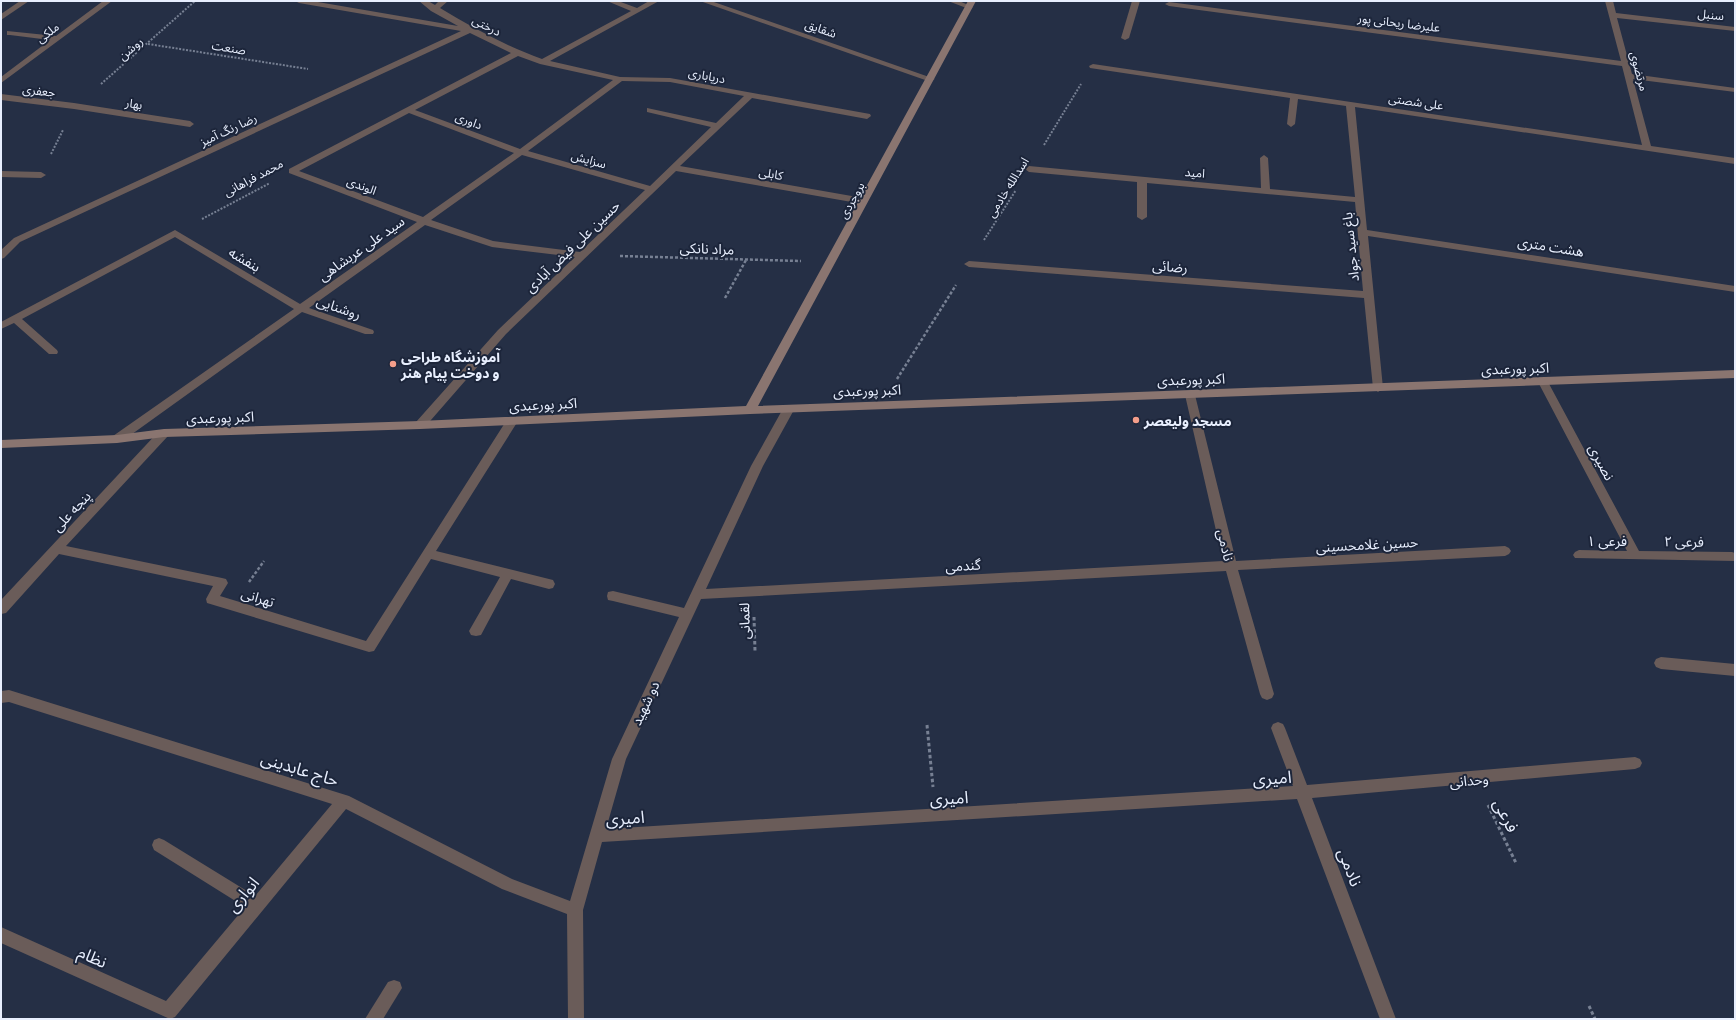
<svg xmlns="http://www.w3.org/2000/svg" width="1736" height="1020" font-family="'Exo 2','Noto Sans Arabic',sans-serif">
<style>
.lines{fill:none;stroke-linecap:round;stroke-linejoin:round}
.path-far2{stroke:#778093;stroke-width:2;stroke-dasharray:2 1.5;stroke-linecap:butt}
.path-far1{stroke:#778093;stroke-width:2.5;stroke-dasharray:3 2;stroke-linecap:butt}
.path{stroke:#778093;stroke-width:3;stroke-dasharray:3.5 2.5;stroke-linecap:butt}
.street{fill:#6a5c59;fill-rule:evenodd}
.secondary{fill:#8a7570;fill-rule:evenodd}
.poi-dot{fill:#f49e8a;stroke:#1c253a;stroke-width:1.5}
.labels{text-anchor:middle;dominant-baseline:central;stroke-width:4;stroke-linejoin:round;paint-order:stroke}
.far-street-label{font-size:12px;fill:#e8effe;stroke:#1c253a}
.street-label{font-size:14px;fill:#e8effe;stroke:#1c253a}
.poi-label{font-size:14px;font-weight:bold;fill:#e8effe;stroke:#1c253a;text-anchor:start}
.near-street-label{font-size:17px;fill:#e8effe;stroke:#1c253a}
</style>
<rect width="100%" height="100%" fill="#252f45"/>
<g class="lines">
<g class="path-far2">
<polyline points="148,44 308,69"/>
<polyline points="101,84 195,1"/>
<polyline points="1044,145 1081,84"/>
<polyline points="51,154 63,130"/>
<polyline points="202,219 270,183"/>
<polyline points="984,240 1016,190"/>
</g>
<g class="path-far1">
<polyline points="620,256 801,261"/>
<polyline points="725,298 746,260"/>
<polyline points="897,379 956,285"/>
<polyline points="249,582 264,561"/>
</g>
<g class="path">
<polyline points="754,617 755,651"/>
<polyline points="927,725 933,787"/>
<polyline points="1488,805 1516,863"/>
<polyline points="1589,1006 1595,1019"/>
</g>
<g class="street">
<polygon points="20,1 29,1 1,20 1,14"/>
<polygon points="103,1 112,1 1,83 1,77 50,40 10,35 7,35 7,31 56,36"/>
<path d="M295,1h17l146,25 -27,-15 -12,-10h9l7,4 4,-4h9l-8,7c33,20 66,38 102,51l89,-48 -24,-10h11l19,7 12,-7h10l-109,60 70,16 50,1 200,36 1,2 -4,3 -115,-21 -72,68 183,32 5,3 -5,3 -187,-33 -170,163 -82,94h-8l-2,-3 2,-3 82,-92 77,-73 -83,-10 -67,-22 -116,83 64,22 1,2 -1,2h-8l-63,-22 -181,130h-8l-2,-3 2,-3 181,-127 -119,-72 -153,82 35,31 1,2 -1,2h-8l-35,-31 -13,6v-7l174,-92 125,74 117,-82 -128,-49v-4l222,-116 -41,-20 -450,209 -16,16 -3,1v-9l13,-12 447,-207 -162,-28zM518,56l22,8 73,16 -93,69 -105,-39zM622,81l48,1 74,14 -28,27 -69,-15v4l64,15 -61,59 -122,-35zM409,113l105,40 -91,64 -124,-46zM522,155l123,35 -65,62 -87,-11 -62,-21z"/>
<polygon points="700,1 711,1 935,79 928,81"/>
<polygon points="948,1 959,1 973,7 969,9"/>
<polygon points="1132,1 1140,1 1129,38 1125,40 1121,38"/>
<polygon points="1605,1 1613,1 1616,13 1735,27 1735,31 1617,18 1632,74 1735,88 1735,92 1633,79 1651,146 1735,158 1735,164 1355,107 1367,230 1735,286 1735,292 1368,236 1383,388 1378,392 1373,388 1364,298 969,267 964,264 969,261 1363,291 1355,202 1147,183 1147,217 1142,220 1137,217 1137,182 1029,172 1025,169 1029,166 1261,188 1260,158 1264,155 1268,158 1270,189 1355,197 1346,106 1298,99 1295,124 1291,127 1287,124 1290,98 1090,68 1089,66 1093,64 1642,145 1622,66 1169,6 1165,4 1169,2 1621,61"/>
<polygon points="1,94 74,103 190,121 194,124 190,127 74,109 1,100"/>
<polygon points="1,171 41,172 46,175 41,178 1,177"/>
<polygon points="1543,378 1548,382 1639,551 1732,552 1735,553 1735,561 1575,558 1573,555 1575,552 1579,550 1627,551 1538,382"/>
<polygon points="1190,391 1195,395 1236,561 1505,546 1509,548 1511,551 1509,554 1505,556 1238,570 1274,694 1272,698 1267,700 1262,698 1260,694 1226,571 701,599 626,759 606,829 1293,786 1271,728 1273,724 1278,722 1283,724 1285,728 1307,785 1635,757 1640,759 1642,763 1640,767 1635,769 1312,798 1396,1019 1380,1019 1297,799 602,842 583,910 584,1019 568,1019 567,914 502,889 346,809 175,1017 170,1019 1,943 1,927 166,1001 245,907 154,850 152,845 154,840 159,838 164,840 255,896 332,804 9,702 1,703 1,691 9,690 349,796 512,879 570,901 612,759 679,617 613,601 608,600 607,596 608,592 613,591 684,608 751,466 785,405 793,405 795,408 763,466 706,589 1223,561 1185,395"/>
<polygon points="512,417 518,421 436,551 549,579 553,580 555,584 553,588 549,589 511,579 481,635 476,636 471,635 469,631 500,577 431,559 374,651 369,652 207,603 206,599 213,586 59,554 6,613 1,614 1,600 160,430 168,430 170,433 168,436 66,546 222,578 226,579 228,583 220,596 366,641 508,418"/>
<polygon points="1661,657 1735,664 1735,676 1661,669 1656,667 1654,663 1656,659"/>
<polygon points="394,980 400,982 402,988 383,1019 365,1019 388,982"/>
</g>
<polygon class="secondary" points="968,1 976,1 758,406 1735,370 1735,378 750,414 420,429 164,437 117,443 1,448 1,440 117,435 164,429 420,421 746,406"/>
</g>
<g class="poi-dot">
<circle cx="393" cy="364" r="4"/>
<circle cx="1136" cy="420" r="4"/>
</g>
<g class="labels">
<g class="far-street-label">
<text transform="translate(1711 14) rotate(6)">سنبل</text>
<text transform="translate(1399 22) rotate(7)">علیرضا ریحانی پور</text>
<text transform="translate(487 25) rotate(27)">درختی</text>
<text transform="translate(821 28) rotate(19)">شقایق</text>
<text transform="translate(47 32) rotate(-37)">ملکی</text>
<text transform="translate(229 47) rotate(9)">صنعت</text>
<text transform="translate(130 48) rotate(-41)">روشن</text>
<text transform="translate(1640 71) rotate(75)">مرتضوی</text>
<text transform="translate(707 75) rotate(11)">دریاباری</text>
<text transform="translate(39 90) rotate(7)">جعفری</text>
<text transform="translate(1416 101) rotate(8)">علی شصتی</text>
<text transform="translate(134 103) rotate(9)">بهار</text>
<text transform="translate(469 120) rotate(21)">داوری</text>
<text transform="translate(228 129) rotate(-25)">رضا رنگ آمیز</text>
<text transform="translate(589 159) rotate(16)">سزایش</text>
<text transform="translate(1195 172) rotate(5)">امید</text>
<text transform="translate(771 173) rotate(10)">کابلی</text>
<text transform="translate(253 177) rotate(-28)">محمد فراهانی</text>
<text transform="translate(362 185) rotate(21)">الوندی</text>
<text transform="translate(1007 187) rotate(-58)">اسدالله خادمی</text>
<text transform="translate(851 200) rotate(-61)">بروجردی</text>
</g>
<g class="street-label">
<text transform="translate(572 246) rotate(-44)">حسین علی فیض آبادی</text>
<text transform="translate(1551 246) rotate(9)">هشت متری</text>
<text transform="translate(1350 247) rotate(-96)">باغ سید جواد</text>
<text transform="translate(361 248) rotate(-35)">سید علی عربشاهی</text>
<text transform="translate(707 248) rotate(2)">مراد نانکی</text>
<text transform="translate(245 259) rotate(31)">بنفشه</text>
<text transform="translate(1170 266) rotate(4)">رضائی</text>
<text transform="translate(339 307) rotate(19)">روشنایی</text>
<text transform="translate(1515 368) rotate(-2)">اکبر پورعبدی</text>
<text transform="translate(1191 379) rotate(-2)">اکبر پورعبدی</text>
<text transform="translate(867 390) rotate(-2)">اکبر پورعبدی</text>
<text transform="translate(543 404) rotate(-3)">اکبر پورعبدی</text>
<text transform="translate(220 417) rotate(-2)">اکبر پورعبدی</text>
<text transform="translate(1602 462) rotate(62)">نصیری</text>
<text transform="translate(71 511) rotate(-47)">پنجه علی</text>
<text x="1607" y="540">فرعی ۱</text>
<text transform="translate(1684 541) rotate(1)">فرعی ۲</text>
<text transform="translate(1367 544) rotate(-3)">حسین غلامحسینی</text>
<text transform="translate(1226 545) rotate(77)">نادمی</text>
<text transform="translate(963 565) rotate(-3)">گندمی</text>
<text transform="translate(258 597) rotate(17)">تهرانی</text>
<text transform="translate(744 621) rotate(-91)">لقمانی</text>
<text transform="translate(645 703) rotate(-65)">دو شهید</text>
<text transform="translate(1469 780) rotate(-5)">وحدانی</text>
</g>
<g class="poi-label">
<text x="401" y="356">آموزشگاه طراحی<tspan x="401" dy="16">و دوخت پیام هنر</tspan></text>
<text x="1144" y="420">مسجد ولیعصر</text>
</g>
<g class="near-street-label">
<text transform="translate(300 768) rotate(17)">حاج عابدینی</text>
<text transform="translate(1272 777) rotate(-4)">امیری</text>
<text transform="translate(949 797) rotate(-3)">امیری</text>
<text transform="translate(1507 815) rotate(63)">فرعی</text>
<text transform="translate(625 817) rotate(-4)">امیری</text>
<text transform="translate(1351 867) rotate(69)">نادمی</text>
<text transform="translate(242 894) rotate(-50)">انواری</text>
<text transform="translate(93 956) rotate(24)">نظام</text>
</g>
</g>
<rect width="1736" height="1020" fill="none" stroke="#e8effe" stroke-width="4"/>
</svg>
